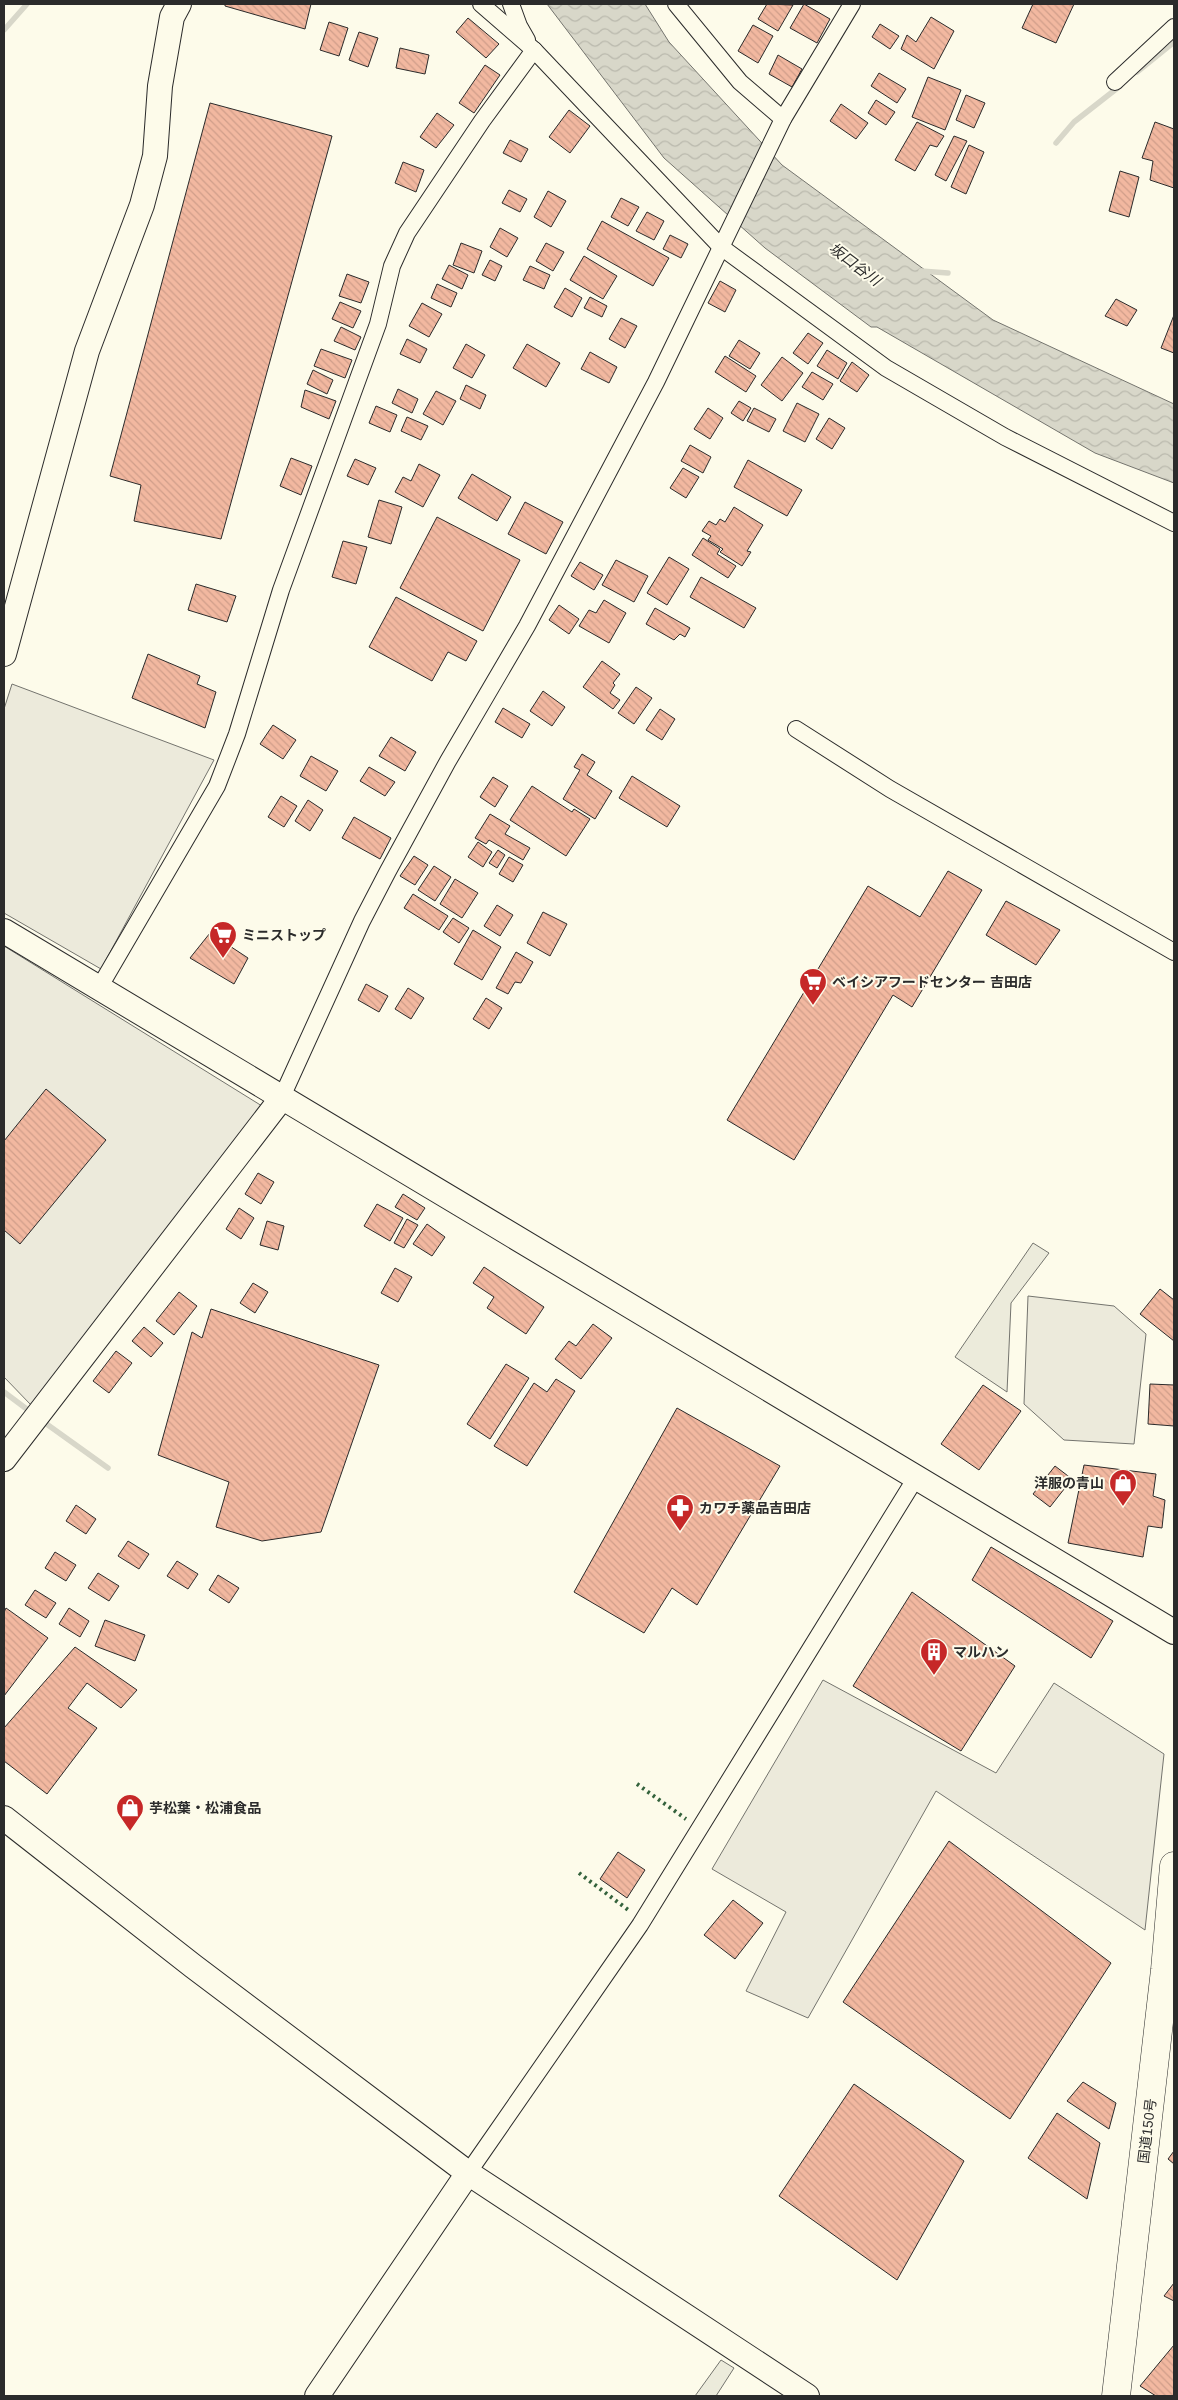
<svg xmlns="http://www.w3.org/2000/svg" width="1178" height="2400" font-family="Helvetica,'Noto Sans JP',sans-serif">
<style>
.grass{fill:#ecebdb;stroke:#74746e}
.parking{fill:#eceadb;stroke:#74746e}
.water{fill:url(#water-waves);stroke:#74746e}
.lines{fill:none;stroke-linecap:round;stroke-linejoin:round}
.stream{stroke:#d8d7c9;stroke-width:5.5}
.building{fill:url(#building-back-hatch);stroke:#2b2b2b}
.street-casing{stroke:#2b2b2b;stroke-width:18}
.secondary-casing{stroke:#2b2b2b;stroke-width:26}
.highway-casing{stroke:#2b2b2b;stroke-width:29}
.street{stroke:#fdfbea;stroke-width:16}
.secondary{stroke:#fdfbea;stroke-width:24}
.highway{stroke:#fdfbea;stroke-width:28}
.hedge{stroke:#34623c;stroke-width:4;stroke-dasharray:2.5 4;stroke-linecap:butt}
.labels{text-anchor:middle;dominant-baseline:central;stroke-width:4;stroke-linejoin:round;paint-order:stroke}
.poi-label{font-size:14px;font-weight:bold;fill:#2b2b2b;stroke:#fdfbea;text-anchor:start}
.street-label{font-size:14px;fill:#2b2b2b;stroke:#fdfbea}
.water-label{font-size:15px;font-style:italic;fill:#2b2b2b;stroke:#fdfbea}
</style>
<defs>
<pattern id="water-waves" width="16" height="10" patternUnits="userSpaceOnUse" patternTransform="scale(1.25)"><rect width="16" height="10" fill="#d8d7c9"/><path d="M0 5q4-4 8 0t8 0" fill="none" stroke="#bab9ad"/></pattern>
<pattern id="building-back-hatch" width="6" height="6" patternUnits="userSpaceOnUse" patternTransform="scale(1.25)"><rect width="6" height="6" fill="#f2b8a0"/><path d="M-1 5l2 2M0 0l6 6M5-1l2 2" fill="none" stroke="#d09e8a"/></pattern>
</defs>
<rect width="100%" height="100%" fill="#fdfbea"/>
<g class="grass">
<polygon points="1033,1243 1049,1253 1011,1303 1007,1392 955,1357"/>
<polygon points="721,2360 734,2368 716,2396 695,2396"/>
</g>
<g class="parking">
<polygon points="12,684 214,760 101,969 4,913 4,709"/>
<polygon points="4,946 262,1106 31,1405 4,1377"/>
<polygon points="1028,1296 1114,1306 1146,1334 1134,1444 1064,1440 1024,1404"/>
<polygon points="823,1680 996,1773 1054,1683 1164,1754 1145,1930 936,1791 808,2018 746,1991 786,1912 712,1869"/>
</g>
<polygon class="water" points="547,4 645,4 669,42 782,165 993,320 1174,404 1174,483 1095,453 877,327 871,327 765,248 664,158"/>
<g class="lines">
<g class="stream">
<polyline points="4,30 27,4"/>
<polyline points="1137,72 1174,42"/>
<polyline points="1056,143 1074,122 1120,86"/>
<polyline points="921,271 948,273"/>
<polyline points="4,1392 32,1413"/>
<polyline points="41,1420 108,1468"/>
</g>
</g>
<g class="building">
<polygon points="225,4 311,4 305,29 225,6"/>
<polygon points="767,4 793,5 778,31 758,19"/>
<polygon points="804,4 830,19 817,43 790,28"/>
<polygon points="1033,4 1074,4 1056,43 1022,28"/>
<polygon points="931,17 954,31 934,69 901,49 907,35 916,42"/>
<polygon points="468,18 499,44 486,58 456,32"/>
<polygon points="329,22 348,28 339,56 320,50"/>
<polygon points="880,24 899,36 890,49 872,37"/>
<polygon points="753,25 773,36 758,63 738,51"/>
<polygon points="359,32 378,38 368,67 349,60"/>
<polygon points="400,48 429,55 425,74 396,68"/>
<polygon points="778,55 802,69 792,87 769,74"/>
<polygon points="485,65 500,75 474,113 459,103"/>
<polygon points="879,73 906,89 897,103 871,86"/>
<polygon points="928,77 961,90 945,130 912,117"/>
<polygon points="966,95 985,103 974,128 956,120"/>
<polygon points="876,100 895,112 886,125 868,113"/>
<polygon points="210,103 332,136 221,539 134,521 141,485 110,476"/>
<polygon points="841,104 868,123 856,139 830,121"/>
<polygon points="569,110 590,126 570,153 549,137"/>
<polygon points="437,113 454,125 436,148 420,137"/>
<polygon points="917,122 944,136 937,147 930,145 915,171 895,160"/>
<polygon points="1155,122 1174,129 1174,188 1150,180 1153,161 1142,158"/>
<polygon points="954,136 967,141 946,181 935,175"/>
<polygon points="510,140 528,149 521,162 503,153"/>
<polygon points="969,145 984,152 966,194 951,187"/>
<polygon points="403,162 424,170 416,192 395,183"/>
<polygon points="1120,171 1139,177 1129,217 1109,211"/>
<polygon points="509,190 527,199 520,212 502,203"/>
<polygon points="548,191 566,201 551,227 534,217"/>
<polygon points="621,198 639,207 628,226 611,217"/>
<polygon points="647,212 664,221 654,240 636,231"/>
<polygon points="602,221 669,258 653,286 587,249"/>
<polygon points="500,228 518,238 507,257 490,247"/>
<polygon points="670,235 688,244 681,258 663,249"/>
<polygon points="461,243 482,251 474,273 453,265"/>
<polygon points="546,243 564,252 553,271 536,261"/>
<polygon points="584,256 617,276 603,299 570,280"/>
<polygon points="490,260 502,266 495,281 482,275"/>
<polygon points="449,265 468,275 462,289 442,279"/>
<polygon points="530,266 550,275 544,289 523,280"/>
<polygon points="347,274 369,282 361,303 339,296"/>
<polygon points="720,281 736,290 725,312 708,303"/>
<polygon points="437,284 457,293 451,307 431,298"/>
<polygon points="565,288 582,298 572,317 554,307"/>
<polygon points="590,297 607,306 602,317 584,308"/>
<polygon points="1116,299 1137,310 1127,326 1105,316"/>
<polygon points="340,302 361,311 353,328 332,319"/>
<polygon points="422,303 442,314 429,337 409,326"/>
<polygon points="1174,315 1174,353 1161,348"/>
<polygon points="621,318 637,326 625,348 609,339"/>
<polygon points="341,327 361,337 355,350 334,341"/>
<polygon points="808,333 823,343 808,364 793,353"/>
<polygon points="407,339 427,349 420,363 400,354"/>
<polygon points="739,340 760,353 750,369 729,356"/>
<polygon points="466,344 485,355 472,378 453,368"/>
<polygon points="527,344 560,363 546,387 513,368"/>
<polygon points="321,349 352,360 345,378 314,366"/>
<polygon points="827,350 847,363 838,379 817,366"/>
<polygon points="590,352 617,367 609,383 581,369"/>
<polygon points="725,356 756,376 746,392 715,372"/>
<polygon points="782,357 803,373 782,401 761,385"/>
<polygon points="852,362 869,375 857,392 840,381"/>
<polygon points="313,370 333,380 327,394 307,384"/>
<polygon points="812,372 833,384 823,400 802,387"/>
<polygon points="466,385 486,395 480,409 460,399"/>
<polygon points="398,389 418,399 412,413 392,403"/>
<polygon points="305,390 336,401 329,419 301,407"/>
<polygon points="436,391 456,401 443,425 423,414"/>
<polygon points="739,401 751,408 743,421 731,413"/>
<polygon points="797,403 819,414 805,442 783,431"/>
<polygon points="376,406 397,415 390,432 369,423"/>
<polygon points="708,408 723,418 710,439 694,429"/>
<polygon points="754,408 776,419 769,432 747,421"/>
<polygon points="407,417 428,426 421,440 401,431"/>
<polygon points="829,418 845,428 832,449 816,439"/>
<polygon points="690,445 711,457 703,473 681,461"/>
<polygon points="291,458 312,466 301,495 280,486"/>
<polygon points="355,459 376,468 368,485 347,476"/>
<polygon points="748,460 802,490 787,516 734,487"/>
<polygon points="419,464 440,475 423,507 395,492 403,477 411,481"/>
<polygon points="683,468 699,477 686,498 670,488"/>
<polygon points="472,474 511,497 497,521 458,498"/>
<polygon points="379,500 402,507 391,544 368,537"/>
<polygon points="525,502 563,522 546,554 508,534"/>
<polygon points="734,507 763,525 747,551 751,552 742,566 720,552 723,549 708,540 711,536 702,531 709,521 716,525 720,519 725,522"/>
<polygon points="437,517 520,560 483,631 400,588"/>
<polygon points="703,538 720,549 717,554 736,566 728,578 692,555"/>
<polygon points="343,541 367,547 356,584 332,577"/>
<polygon points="669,557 689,569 667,605 647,593"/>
<polygon points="616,560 648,576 634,602 602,585"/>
<polygon points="580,562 603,575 594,590 571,576"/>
<polygon points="701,577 756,608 744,628 690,597"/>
<polygon points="196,584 236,596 227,622 188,610"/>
<polygon points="396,597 477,641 466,661 448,652 432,681 369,647"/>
<polygon points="604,600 626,613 609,643 579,626 589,610 596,613"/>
<polygon points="559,605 579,619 569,634 549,620"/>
<polygon points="655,608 690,628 685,637 680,634 674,640 646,624"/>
<polygon points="148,654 200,676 197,684 216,692 205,728 132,698"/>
<polygon points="602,661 620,674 613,683 615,685 610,693 620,700 613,709 583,687"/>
<polygon points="636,687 652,698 634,724 618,713"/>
<polygon points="543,691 565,707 552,726 530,711"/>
<polygon points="503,708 530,724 522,738 495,722"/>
<polygon points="660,709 675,719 662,740 646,730"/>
<polygon points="273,725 296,740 283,759 260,744"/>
<polygon points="391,737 416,752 405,771 379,756"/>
<polygon points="582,754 595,762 587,775 612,791 595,819 563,799 580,770 574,767"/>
<polygon points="311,756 338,771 326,791 300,776"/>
<polygon points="369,767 395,782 385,796 360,781"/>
<polygon points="632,776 680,806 667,827 619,798"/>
<polygon points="493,777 508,786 495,807 480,797"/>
<polygon points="532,786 572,812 574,809 590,819 566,856 510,820"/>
<polygon points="281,796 297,806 284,827 268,817"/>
<polygon points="308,800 323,810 310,831 295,821"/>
<polygon points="490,814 510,826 505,834 530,848 523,860 489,840 486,844 475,838"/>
<polygon points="354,817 391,838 380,859 342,838"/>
<polygon points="478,842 492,852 483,867 468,857"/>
<polygon points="498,850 505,855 497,868 489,863"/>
<polygon points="414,856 428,865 415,885 400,876"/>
<polygon points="509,857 523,865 513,882 499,874"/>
<polygon points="434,866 451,877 435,901 418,890"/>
<polygon points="948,871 982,890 912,1007 893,995 794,1160 727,1120 868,886 920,917"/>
<polygon points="455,879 478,893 462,918 440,904"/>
<polygon points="413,894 448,916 439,930 404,908"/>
<polygon points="1006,901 1060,930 1036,965 986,935"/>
<polygon points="497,905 513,915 500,936 484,926"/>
<polygon points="543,912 567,924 550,956 527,943"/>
<polygon points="453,918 469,928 459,943 443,932"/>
<polygon points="473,930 501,947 482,980 454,964"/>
<polygon points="210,933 248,958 234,984 190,958"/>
<polygon points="516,952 533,962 521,983 515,982 508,994 496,988"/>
<polygon points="366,984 388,996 379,1012 358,1000"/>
<polygon points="408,988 424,998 411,1019 395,1009"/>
<polygon points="486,998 502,1008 489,1029 473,1019"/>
<polygon points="46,1089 106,1140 20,1244 4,1230 4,1141"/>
<polygon points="258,1173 274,1182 261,1204 245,1194"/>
<polygon points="403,1194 425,1208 417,1220 395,1207"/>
<polygon points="377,1204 403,1218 390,1241 364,1226"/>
<polygon points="239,1208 254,1218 241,1239 226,1229"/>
<polygon points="407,1219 418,1225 404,1248 394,1243"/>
<polygon points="267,1221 284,1226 278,1250 260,1245"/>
<polygon points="427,1224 445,1237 432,1256 413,1244"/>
<polygon points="484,1267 544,1307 526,1334 487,1308 494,1297 473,1283"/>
<polygon points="395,1268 412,1277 398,1302 381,1293"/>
<polygon points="253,1283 268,1292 255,1313 240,1303"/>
<polygon points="1160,1289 1174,1300 1174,1341 1140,1314"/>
<polygon points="179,1292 197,1306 174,1335 156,1321"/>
<polygon points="211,1309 379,1365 321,1532 262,1541 216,1527 229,1482 158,1455 192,1332 202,1338"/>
<polygon points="593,1324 612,1338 581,1379 555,1359 569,1341 576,1346"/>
<polygon points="144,1327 163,1343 151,1357 132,1341"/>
<polygon points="116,1351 132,1363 109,1393 93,1381"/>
<polygon points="506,1364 529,1378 490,1439 467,1424"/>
<polygon points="556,1379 575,1391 527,1466 494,1446 534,1383 547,1392"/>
<polygon points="1150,1384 1174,1385 1174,1426 1148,1424"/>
<polygon points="983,1385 1021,1411 979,1470 941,1444"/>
<polygon points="677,1408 780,1466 697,1605 672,1588 644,1633 574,1592"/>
<polygon points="1084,1465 1156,1474 1153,1496 1165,1500 1162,1528 1148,1526 1143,1557 1068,1543"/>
<polygon points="1055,1466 1072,1479 1050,1507 1033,1494"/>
<polygon points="76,1505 96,1519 86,1534 66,1521"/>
<polygon points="128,1541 149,1554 139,1569 118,1556"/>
<polygon points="991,1547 1113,1621 1091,1658 972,1580"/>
<polygon points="55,1552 76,1565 66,1581 45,1568"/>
<polygon points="177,1561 198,1574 188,1589 167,1576"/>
<polygon points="98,1573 119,1586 109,1601 88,1588"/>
<polygon points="218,1575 239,1588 229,1603 209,1590"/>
<polygon points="35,1590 56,1603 46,1618 25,1605"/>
<polygon points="912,1592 1015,1666 961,1751 853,1686"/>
<polygon points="6,1608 48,1638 4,1696 4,1612"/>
<polygon points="69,1608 89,1621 80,1637 59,1624"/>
<polygon points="105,1620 145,1635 135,1661 95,1646"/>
<polygon points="75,1647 137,1690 121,1708 87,1683 68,1708 97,1728 47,1794 4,1761 4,1728"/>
<polygon points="949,1841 1111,1963 1010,2119 843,2002"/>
<polygon points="618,1852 645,1870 627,1898 600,1879"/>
<polygon points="733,1900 763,1923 735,1959 704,1935"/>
<polygon points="1083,2082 1116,2103 1109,2129 1067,2101"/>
<polygon points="854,2084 964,2161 897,2280 779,2196"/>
<polygon points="1057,2113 1100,2143 1087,2199 1028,2158"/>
<polygon points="1174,2151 1174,2164 1168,2159"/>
<polygon points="1174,2283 1174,2301 1164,2296"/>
<polygon points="1174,2345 1174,2396 1156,2396 1140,2386"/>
</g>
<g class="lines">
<defs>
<g id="street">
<polyline points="481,4 534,50 721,247 886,368 1005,437 1174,523"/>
<polyline points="511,4 519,26 527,40"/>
<polyline points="676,4 740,82 783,119"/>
<polyline points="1115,82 1174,27"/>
<polyline points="796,729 890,789 1174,952"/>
<polyline points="99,988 217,786 237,734 281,590 378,324 392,266 407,233 482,121 534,50"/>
<polyline points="281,1099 362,921 388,871 448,761 527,626 656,382 783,119 852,4"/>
<polyline points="468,2173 640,1925 917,1476"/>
</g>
<g id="secondary">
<polyline points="4,654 87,351 142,205 155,156 160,86 172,17 179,4"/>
<path d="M4,931c389,235 782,465 1170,701"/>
<polyline points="4,1459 281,1099"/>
<polyline points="4,1818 193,1966 468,2173 807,2396"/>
<polyline points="317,2396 468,2173"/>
</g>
<polyline id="highway" points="1116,2396 1165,1970 1174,1866"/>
</defs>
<use href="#street" class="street-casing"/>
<use href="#secondary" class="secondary-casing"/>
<use href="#highway" class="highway-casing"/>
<use href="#street" class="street"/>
<use href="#secondary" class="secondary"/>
<use href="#highway" class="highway"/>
<g class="hedge">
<polyline points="637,1784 686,1819"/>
<polyline points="579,1873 631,1912"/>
</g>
</g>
<defs>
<symbol id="supermarket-pin" viewBox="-11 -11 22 30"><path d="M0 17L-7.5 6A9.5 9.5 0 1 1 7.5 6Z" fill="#c62828" stroke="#fdfbea"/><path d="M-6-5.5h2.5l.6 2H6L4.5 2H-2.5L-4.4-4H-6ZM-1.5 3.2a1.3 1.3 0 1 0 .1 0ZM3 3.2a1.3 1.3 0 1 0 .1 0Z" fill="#fff"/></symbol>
<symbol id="shop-pin" viewBox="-11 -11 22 30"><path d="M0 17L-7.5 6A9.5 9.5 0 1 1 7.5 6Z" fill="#c62828" stroke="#fdfbea"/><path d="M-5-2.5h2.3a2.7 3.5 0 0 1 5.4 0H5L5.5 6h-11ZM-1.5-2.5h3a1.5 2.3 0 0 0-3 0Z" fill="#fff"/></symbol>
<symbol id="pharmacy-pin" viewBox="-11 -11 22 30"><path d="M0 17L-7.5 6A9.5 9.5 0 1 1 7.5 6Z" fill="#c62828" stroke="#fdfbea"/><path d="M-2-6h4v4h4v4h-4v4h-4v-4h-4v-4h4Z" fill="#fff"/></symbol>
<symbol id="building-pin" viewBox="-11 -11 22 30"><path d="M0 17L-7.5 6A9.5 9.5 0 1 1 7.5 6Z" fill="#c62828" stroke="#fdfbea"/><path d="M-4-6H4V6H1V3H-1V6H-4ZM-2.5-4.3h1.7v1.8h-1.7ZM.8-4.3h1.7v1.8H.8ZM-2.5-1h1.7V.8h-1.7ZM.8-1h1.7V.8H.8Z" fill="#fff"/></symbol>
</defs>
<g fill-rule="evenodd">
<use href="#supermarket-pin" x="207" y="919" width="32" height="43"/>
<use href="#supermarket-pin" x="797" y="966" width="32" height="43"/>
<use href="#shop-pin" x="1107" y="1467" width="32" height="43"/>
<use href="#pharmacy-pin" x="664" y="1492" width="32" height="43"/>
<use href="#building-pin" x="918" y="1636" width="32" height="43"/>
<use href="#shop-pin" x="114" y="1792" width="32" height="43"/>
</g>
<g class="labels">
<g class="poi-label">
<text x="242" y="935">ミニストップ</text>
<text x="832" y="982">ベイシアフードセンター 吉田店</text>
<text x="1104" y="1483" text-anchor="end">洋服の青山</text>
<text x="699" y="1508">カワチ薬品吉田店</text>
<text x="953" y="1652">マルハン</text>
<text x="149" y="1808">芋松葉・松浦食品</text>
</g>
<g class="street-label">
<text transform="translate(1147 2131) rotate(-83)">国道150号</text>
</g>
<g class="water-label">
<text transform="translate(855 264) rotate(37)">坂口谷川</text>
</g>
</g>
<rect width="1178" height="2400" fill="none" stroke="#2b2b2b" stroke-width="10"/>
</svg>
